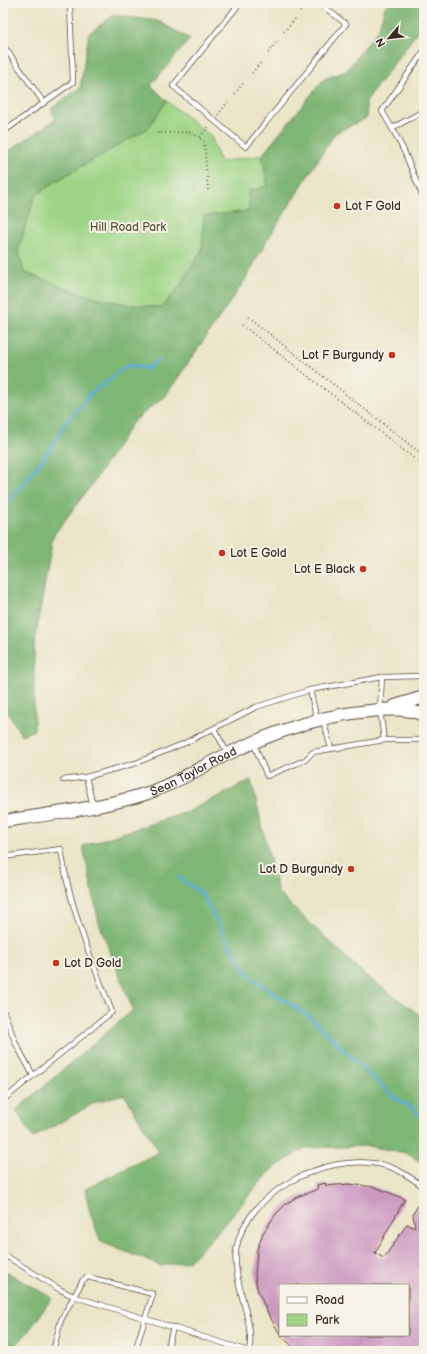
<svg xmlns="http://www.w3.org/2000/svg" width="427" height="1354" font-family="'Balsamiq Sans',sans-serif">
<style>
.green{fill:#9ed587;stroke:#6c8052}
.forest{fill:#7eb674;stroke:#5c7049}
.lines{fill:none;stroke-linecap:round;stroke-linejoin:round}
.stream{stroke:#5daed8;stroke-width:3}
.building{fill:#cc99c1}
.service-casing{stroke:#554637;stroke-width:6}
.secondary-casing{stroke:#554637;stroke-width:14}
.path{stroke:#554637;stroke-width:1.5;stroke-dasharray:1 3;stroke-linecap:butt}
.service{stroke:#fff;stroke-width:4.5}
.secondary{stroke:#fff;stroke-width:12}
.poi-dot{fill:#c8321e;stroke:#f7f3e8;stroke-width:1.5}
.labels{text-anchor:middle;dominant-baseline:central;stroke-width:4;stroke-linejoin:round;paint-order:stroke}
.poi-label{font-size:12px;fill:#3b2a1e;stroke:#f7f3e8;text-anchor:start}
.park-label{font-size:12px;fill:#545538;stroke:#f7f3e8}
.street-label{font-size:12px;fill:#3b2a1e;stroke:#f7f3e8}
</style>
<rect width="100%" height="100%" fill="#f7f3e8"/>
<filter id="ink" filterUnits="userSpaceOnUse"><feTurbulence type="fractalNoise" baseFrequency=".025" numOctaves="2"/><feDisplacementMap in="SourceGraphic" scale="8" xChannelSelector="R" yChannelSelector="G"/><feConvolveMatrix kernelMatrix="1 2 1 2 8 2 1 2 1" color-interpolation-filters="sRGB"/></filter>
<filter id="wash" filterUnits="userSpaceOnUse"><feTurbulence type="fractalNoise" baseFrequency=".012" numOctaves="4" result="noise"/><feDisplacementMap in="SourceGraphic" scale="16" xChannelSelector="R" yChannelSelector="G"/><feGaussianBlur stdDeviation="0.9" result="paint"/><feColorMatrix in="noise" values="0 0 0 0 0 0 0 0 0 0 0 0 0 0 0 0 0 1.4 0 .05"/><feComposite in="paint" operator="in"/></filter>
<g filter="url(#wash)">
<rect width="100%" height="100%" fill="#eae5c7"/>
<path class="green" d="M167,101l44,35 9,26 42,-7 6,31 -19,25 -45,5 -2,34 -22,36 -18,21c-48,0 -94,-17 -138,-35l-6,-22 17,-54 18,-13 95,-55z"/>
<g class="forest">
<path d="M388,3h36v20l-58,78 1,17 -32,15 -69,109 -21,38 -79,115 -33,27 -38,58 -42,56 -19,110v84l-13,5 -18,-31v-549l53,-36 -5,-10 29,-21 9,-55 25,-18 44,6 32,18 -39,46 16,16 -19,27 -95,55 -18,13 -17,54 6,22c44,18 90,35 138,35l18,-21 22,-36 2,-34 45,-5 -1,-20 20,-5 -6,-31 62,-76 22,-8 32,-41 7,-23z"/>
<polygon points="251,780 278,893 365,975 424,1018 424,1164 406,1153 368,1146 305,1148 271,1170 212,1238 189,1261 161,1266 101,1242 90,1213 85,1189 159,1152 124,1094 96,1102 33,1138 16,1110 133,1010 99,923 83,846 187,812"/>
<path d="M3,1270l49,28c-10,13 -33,53 -49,53z"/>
</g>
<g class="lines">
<g class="stream">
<polyline points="3,507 8,503 49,451 63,426 91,393 110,380 118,371 132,365 147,369 159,359"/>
<polyline points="3,665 6,669"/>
<polyline points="179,877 202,894 229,944 251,978 310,1017 373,1078 394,1097 415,1110 424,1120"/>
</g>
</g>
<g id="blocks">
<polygon class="building" points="326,1183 326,1186 348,1184 375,1187 405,1199 375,1253 384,1258 407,1224 415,1228 413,1214 418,1205 424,1208 424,1351 298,1351 280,1335 408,1335 408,1285 280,1285 280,1334 267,1312 257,1288 255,1276 257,1250 263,1233 276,1214 286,1204 297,1197 318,1189 317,1185"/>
</g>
</g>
<g filter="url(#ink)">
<use href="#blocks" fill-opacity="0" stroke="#554637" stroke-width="1"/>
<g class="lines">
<defs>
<g id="service">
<polyline points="240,3 173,86 246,147 346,24 319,3"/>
<polyline points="3,45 44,103"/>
<polyline points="424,51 382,111 392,128 424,111"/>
<polyline points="392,128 404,151 423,197"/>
<polyline points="3,132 73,82 70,3"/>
<polyline points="382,677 380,710 384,740"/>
<polyline points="310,690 317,720"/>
<polyline points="323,720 331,748"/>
<polyline points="214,729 227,752"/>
<polyline points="254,744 267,776 305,760 313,752 384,740 424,740"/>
<polyline points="86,777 93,806"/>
<polyline points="63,780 86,777 136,763 185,743 256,707 310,690 382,677 424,676"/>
<path d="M3,857l58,-8c8,57 30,110 51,163l-109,88"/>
<polyline points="3,1010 16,1044 33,1075"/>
<polyline points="3,1254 59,1289 73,1296 248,1351"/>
<polyline points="53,1351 61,1320 83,1280 88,1277 153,1294 135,1351"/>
<polyline points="167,1351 173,1327"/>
<path d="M249,1351c7,-27 -17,-68 -13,-101 9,-57 89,-97 143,-86 17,3 31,13 45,23"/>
</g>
<g id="secondary">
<polyline points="395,706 424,697"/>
<path id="s1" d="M3,821c49,-7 98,-13 145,-28 29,-10 54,-27 82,-40 44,-21 91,-38 140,-42 19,-2 37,-3 54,4"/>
</g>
</defs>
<use href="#service" class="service-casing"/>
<use href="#secondary" class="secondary-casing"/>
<g class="path">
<polyline points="343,3 344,3"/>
<polyline points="300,12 308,3"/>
<polyline points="284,32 295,19"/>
<polyline points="268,53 278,40"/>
<polyline points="252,73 262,61"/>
<polyline points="235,94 244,82"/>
<polyline points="218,115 228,102"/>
<polyline points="157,133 192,132 199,138"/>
<polyline points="208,190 204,142 199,138 209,126"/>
<polyline points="248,317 424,456"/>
<polyline points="242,325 424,466"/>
</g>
<use href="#service" class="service"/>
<use href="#secondary" class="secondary"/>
</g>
</g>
<g class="poi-dot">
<circle cx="337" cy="206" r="4"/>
<circle cx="392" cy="355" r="4"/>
<circle cx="222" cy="553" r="4"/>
<circle cx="363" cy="569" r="4"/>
<circle cx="351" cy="869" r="4"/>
<circle cx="56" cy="963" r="4"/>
</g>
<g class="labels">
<g class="poi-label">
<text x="345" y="206">Lot F Gold</text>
<text x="384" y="355" text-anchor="end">Lot F Burgundy</text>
<text x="230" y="553">Lot E Gold</text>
<text x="355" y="569" text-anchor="end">Lot E Black</text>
<text x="343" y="869" text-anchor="end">Lot D Burgundy</text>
<text x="64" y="963">Lot D Gold</text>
</g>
<g class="park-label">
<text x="128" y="227">Hill Road Park</text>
</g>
<g class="street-label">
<text stroke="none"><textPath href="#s1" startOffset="198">Sean Taylor Road</textPath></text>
</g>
</g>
<rect width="427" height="1354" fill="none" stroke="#f7f3e8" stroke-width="16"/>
<rect x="279" y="1284" width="130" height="52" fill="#f7f3e8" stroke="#aca397"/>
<rect x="287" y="1297" width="20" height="6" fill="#ffffff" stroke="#aca397"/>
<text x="315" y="1304" font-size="12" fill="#3b2a1e">Road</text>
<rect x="287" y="1314" width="20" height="12" fill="#9ed587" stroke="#aca397"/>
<text x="315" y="1324" font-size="12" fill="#3b2a1e">Park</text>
<g transform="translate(389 38) rotate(242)" stroke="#f7f3e8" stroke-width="3" paint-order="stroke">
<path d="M0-3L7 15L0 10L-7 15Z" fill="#3b2a1e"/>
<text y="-6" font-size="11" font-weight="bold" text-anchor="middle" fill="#3b2a1e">N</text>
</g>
</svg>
